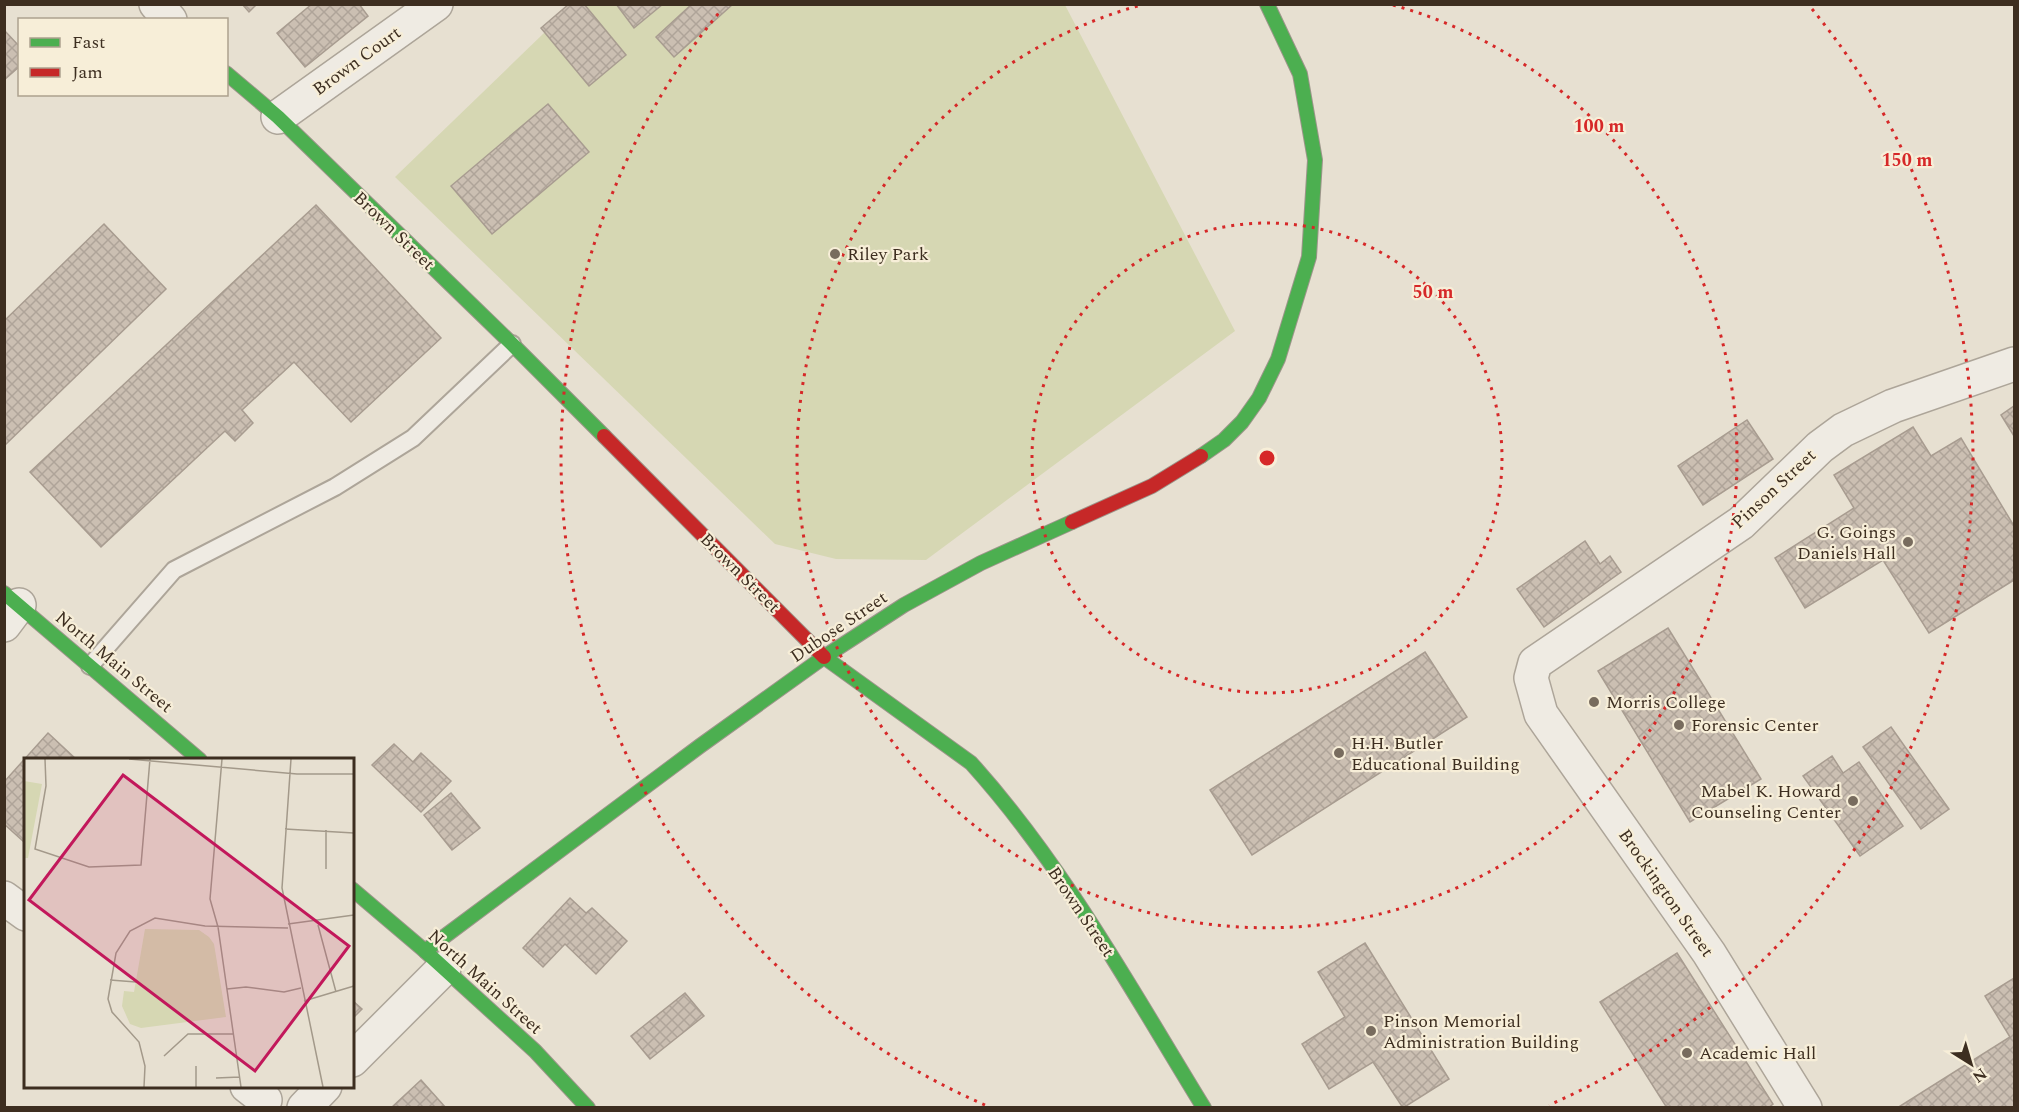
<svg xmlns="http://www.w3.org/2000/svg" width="2019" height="1112" font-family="Spectral,serif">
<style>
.grass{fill:#d6d7b3}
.building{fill:url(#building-cross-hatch);stroke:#a89c90;stroke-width:1.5}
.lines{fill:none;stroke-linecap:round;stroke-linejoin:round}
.lane-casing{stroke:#ada599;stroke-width:20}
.street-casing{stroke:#ada599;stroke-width:36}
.fast-casing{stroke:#9c958a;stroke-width:16}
.jam-casing{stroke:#9c958a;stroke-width:16}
.lane{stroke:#efebe3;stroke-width:16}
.street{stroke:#efebe3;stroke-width:33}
.fast{stroke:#4caf50;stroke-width:14}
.jam{stroke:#c62828;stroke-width:14}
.ring{fill:none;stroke:#d62828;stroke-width:3;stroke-dasharray:3 6}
.poi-dot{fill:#786c5e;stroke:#f7eed8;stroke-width:2}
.labels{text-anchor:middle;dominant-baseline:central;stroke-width:4.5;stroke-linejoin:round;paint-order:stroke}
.street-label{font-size:18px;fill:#3d2e20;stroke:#f7eed8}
.poi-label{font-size:18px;fill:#3d2e20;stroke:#f7eed8;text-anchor:start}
.inset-road{fill:none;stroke:#a3998a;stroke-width:1.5}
.view{fill:#c2185b;fill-opacity:0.15;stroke:#c2185b;stroke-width:3}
.inset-edge{fill:none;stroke:#3d2e20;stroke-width:3}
.centre{fill:#d62828;stroke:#f7eed8;stroke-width:3}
.ring-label{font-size:18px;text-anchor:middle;font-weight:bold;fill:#d62828;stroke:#f7eed8;stroke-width:4.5;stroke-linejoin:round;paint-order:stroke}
</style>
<defs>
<pattern id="building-cross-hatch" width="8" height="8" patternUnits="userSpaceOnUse" patternTransform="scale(1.5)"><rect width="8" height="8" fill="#cbbfb2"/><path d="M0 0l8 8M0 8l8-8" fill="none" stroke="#afa499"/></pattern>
</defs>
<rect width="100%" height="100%" fill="#e7e0d1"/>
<polygon class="grass" points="573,5 1065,5 1235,331 926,560 836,559 775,544 395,177"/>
<g class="building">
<polygon points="242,4 257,4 249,12"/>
<polygon points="312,4 359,4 368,16 305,67 277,33"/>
<polygon points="569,4 584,4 626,55 589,86 541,28"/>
<polygon points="616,4 663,4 634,28"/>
<polygon points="692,4 733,4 674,57 656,37"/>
<polygon points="4,30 20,47 20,66 4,80"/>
<polygon points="548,104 589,152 492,234 451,186"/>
<polygon points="316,205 441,338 351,422 294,362 242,410 253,423 235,441 225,431 101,547 30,472"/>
<polygon points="104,224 166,289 4,446 4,321"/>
<polygon points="2014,406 2014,436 2001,415"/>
<polygon points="1747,420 1773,459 1703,505 1678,466"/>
<polygon points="1913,427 1931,456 1961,438 2014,526 2014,580 1929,633 1883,560 1805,608 1775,558 1854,508 1834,475"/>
<polygon points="1585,541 1600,564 1610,556 1621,572 1544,627 1517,589"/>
<polygon points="1668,628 1761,779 1690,822 1598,671"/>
<polygon points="1425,652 1467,717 1252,855 1210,790"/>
<polygon points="1891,727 1949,809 1921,829 1863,747"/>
<polygon points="48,733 77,760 26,760 26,840 24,842 4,824 4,782"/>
<polygon points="394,744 413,762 421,753 451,781 421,812 372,765"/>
<polygon points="1832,756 1843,773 1859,762 1903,826 1860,856 1803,776"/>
<polygon points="451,793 480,828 452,850 424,815"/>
<polygon points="570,898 586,913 592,908 627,941 596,974 565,944 543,967 523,948"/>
<polygon points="1365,943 1449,1079 1403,1108 1373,1062 1329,1089 1302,1044 1345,1017 1318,972"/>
<polygon points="1677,953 1773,1104 1768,1108 1667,1108 1600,1002"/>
<polygon points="2014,978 2014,1108 1897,1108 2010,1037 1985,996"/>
<polygon points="685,993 704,1016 650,1059 631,1036"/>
<polygon points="352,1000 362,1009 352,1019"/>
<polygon points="421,1080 446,1108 391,1108"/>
</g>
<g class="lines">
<defs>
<polyline id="lane" points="90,666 174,570 335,487 413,438 512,344"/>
<g id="street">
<polyline points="156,4 170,20"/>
<polyline points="278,117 436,4"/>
<polyline points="4,625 19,605"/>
<polyline points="4,898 26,914"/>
<polyline points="352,1060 444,968"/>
<polyline points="247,1086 265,1100"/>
<polyline points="304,1108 325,1086"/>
<polyline points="1805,1108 1709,953 1541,714 1531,678 1535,663 1741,523 1820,447 1843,430 1893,406 2014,364"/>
</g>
<g id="fast">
<polyline points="226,73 278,117 512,344 604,436"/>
<polyline points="1201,456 1224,440 1242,422 1259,398 1278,359 1309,257 1315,160 1300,74 1267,4"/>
<polyline points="4,593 200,760"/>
<path d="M824,657l147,106c93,103 161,228 233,345"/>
<polyline points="352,889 425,951 535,1051 588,1108"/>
<polyline points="425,951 700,746 824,657 904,605 981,563 1072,522"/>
</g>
<g id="jam">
<polyline points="604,436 824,657"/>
<polyline points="1072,522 1152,486 1201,456"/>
</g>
</defs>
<use href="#lane" class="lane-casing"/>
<use href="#street" class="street-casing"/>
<use href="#fast" class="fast-casing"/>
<use href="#jam" class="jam-casing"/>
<use href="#lane" class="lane"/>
<use href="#street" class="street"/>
<use href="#fast" class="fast"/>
<use href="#jam" class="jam"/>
</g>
<g class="ring">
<circle cx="1267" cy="458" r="235"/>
<path d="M1393 5A470 470 0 1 1 1141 5"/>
<path d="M985 1105A706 706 0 0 1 722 9M1812 9A706 706 0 0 1 1549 1105"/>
</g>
<g class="poi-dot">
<circle cx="835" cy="254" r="6"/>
<circle cx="1908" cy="542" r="6"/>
<circle cx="1594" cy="702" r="6"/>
<circle cx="1679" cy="725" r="6"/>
<circle cx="1339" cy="753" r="6"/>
<circle cx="1853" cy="801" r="6"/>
<circle cx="1371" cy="1031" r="6"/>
<circle cx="1687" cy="1053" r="6"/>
</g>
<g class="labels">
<g class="street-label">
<text transform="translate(357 61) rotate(-36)">Brown Court</text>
<text transform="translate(394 231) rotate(44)">Brown Street</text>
<text transform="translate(1774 489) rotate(-43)">Pinson Street</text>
<text transform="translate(740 573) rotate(45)">Brown Street</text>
<text transform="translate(839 627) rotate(-34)">Dubose Street</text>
<text transform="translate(114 662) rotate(40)">North Main Street</text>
<text transform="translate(1666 893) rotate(55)">Brockington Street</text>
<text transform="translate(1081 912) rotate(56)">Brown Street</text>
<text transform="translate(485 982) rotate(42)">North Main Street</text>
</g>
<g class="poi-label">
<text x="847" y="254">Riley Park</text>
<text x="1896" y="532" text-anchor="end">G. Goings<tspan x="1896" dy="21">Daniels Hall</tspan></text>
<text x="1606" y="702">Morris College</text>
<text x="1691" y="725">Forensic Center</text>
<text x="1351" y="743">H.H. Butler<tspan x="1351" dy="21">Educational Building</tspan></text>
<text x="1841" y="791" text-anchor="end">Mabel K. Howard<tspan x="1841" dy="21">Counseling Center</tspan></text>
<text x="1383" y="1021">Pinson Memorial<tspan x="1383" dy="21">Administration Building</tspan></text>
<text x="1699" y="1053">Academic Hall</text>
</g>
</g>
<g transform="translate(24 758)">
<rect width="330" height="330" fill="#e7e0d1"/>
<path d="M0,23l18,3 -14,74h-4zM121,171l54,1 10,7 5,7 12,73 -85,11 -11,-4 -8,-18 2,-15 10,1z" fill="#d6d7b3"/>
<path class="inset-road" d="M21,1l1,27 -11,63 54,18 52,-2 9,-106M105,1l168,15h57M198,1l-12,140 8,28 23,160M267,1l-9,129 41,199M261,71l69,4M302,72v39M264,166l66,-9M294,167l18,67M86,222l26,2M203,231l19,-2 38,5 17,-4M280,243l50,-15M140,298l24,-22h46M192,320l24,-1M120,329l1,-21 -6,-24 -27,-30 -4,-13 8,-46 14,-22 25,-13 50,8 83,2M172,329v-21"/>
<path class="view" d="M99,17l226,171 -94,125 -226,-171z"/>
<rect width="330" height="330" class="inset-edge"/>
</g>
<circle cx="1267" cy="458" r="9" class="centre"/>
<g class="ring-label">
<text x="1599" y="132">100 m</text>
<text x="1907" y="166">150 m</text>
<text x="1433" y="298">50 m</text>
</g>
<rect width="2019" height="1112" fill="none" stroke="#3d2e20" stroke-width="12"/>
<rect x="18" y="18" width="210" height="78" fill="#f7eed8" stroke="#ada18e" stroke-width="1.5"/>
<rect x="30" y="38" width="30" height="9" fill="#4caf50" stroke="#ada18e" stroke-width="1.5"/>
<text x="72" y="48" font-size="18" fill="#3d2e20">Fast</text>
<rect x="30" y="68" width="30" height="9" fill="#c62828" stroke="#ada18e" stroke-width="1.5"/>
<text x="72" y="78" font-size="18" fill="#3d2e20">Jam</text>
<g transform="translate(1971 1064) rotate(143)" stroke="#f7eed8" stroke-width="4.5" paint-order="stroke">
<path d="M0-4.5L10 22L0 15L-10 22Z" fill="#3d2e20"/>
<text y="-9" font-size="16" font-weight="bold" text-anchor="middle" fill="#3d2e20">N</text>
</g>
</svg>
